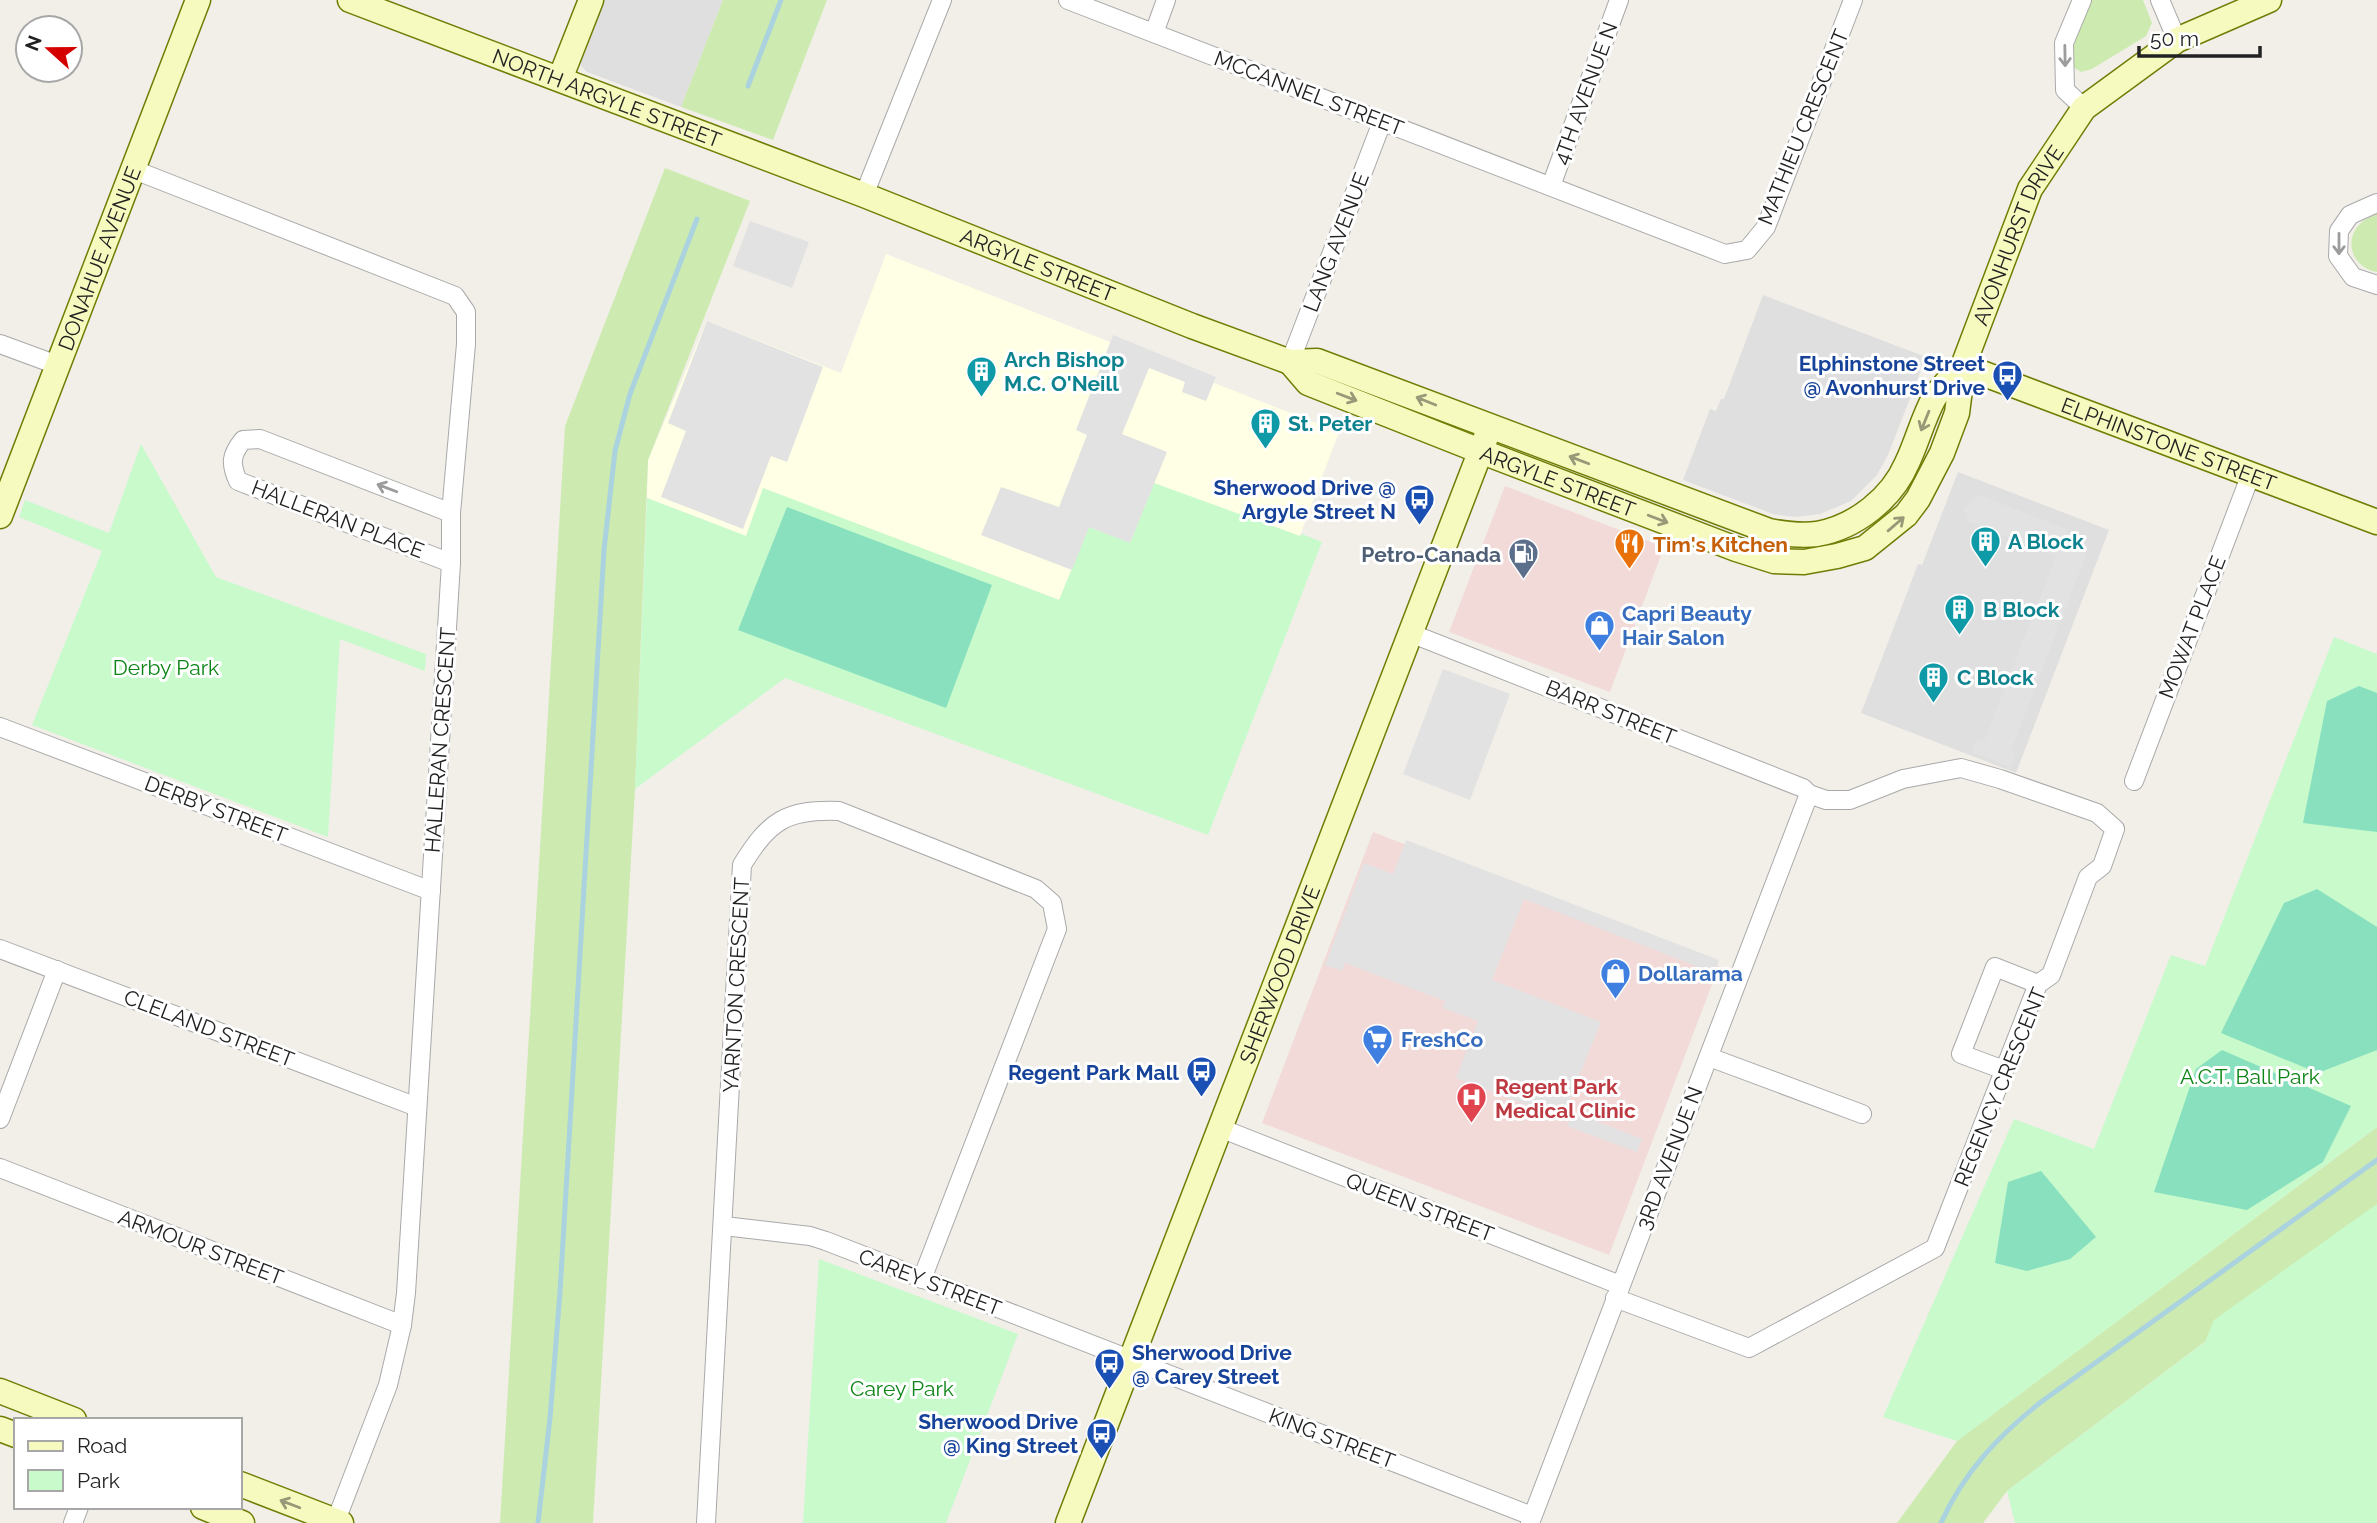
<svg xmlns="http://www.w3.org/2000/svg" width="2377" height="1523" font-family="Raleway,sans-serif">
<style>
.residential{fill:#e0dfdf}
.commercial{fill:#f2dad9}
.education{fill:#ffffe5}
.grass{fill:#cdebb0}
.park{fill:#c8facc}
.pitch{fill:#88e0be}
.parking{fill:#e2e2e2}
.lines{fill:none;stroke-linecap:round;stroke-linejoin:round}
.stream{stroke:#aad3df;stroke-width:5}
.street-casing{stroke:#a9a9a9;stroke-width:20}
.secondary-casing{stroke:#707d05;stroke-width:27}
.street{stroke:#fff;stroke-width:18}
.secondary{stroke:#f7fabf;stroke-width:24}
.oneway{stroke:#9c9c9c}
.oneway2{stroke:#979978}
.labels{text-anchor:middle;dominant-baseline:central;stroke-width:6;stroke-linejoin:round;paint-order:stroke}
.street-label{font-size:21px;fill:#222;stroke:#fff}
.culture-label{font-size:21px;font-weight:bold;fill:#0d838f;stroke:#fff;text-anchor:start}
.transit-label{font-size:21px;font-weight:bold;fill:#164399;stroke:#fff;text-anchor:end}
.food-label{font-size:21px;font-weight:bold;fill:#c56008;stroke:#fff;text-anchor:start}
.service-label{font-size:21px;font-weight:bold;fill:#4e5e75;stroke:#fff;text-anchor:end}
.shop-label{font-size:21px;font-weight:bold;fill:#366cbe;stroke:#fff;text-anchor:start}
.park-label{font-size:21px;fill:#0c8416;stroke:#fff}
.health-label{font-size:21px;font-weight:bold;fill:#be3a42;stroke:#fff;text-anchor:start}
</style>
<rect width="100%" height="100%" fill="#f2efe9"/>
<g class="residential">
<polygon points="600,0 723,0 681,107 587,72 581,66 580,52"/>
<polygon points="1763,295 1926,357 1888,455 1877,475 1851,501 1820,514 1795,517 1773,514 1683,480 1710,409 1716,411 1721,399 1724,399"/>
<polygon points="1958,472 2109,530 2016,773 1861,713 1918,564 1922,565"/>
</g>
<g class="commercial">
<polygon points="1505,486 1664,547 1610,692 1449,632"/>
<polygon points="1373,832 1719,966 1609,1255 1262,1123"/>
</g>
<polygon class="education" points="886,254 1339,432 1276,599 1089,527 1060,600 764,489 746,536 647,498 648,460 707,321 841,373"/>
<g class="grass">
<polygon points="723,0 827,0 773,140 681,107"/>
<polygon points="2090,0 2143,0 2152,23 2146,36 2092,69 2081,72 2073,67 2070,56"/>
<polygon points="665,168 750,201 648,460 635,789 593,1523 500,1523 565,426"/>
<path d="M2377,214v58c-22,-3 -34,-28 -19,-46 5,-6 12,-9 19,-12z"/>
<polygon points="2377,1127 2377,1212 2007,1491 1983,1523 1897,1523 1957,1441"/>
</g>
<g class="park">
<polygon points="141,444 216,577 426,654 425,671 340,639 328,837 32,725 102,551 19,517 25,500 109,533"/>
<polygon points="1154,483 1300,536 1302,534 1322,542 1208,835 785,678 635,789 647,498 746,536 763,488 1059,600 1089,527 1130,542"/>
<polygon points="2334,637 2377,654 2377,1127 1957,1441 1883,1417 2014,1119 2094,1149 2171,955 2205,966"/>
<polygon points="2377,1204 2377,1523 2015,1523 2007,1491 2205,1342 2214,1320"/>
<polygon points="819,1259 1018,1334 946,1523 803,1523"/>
</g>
<g class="pitch">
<polygon points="787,507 992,585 946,708 738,630"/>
<polygon points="2359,686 2377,693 2377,832 2303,823 2327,701"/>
<polygon points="2317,889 2377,927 2377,1050 2318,1073 2221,1033 2284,903"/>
<polygon points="2222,1050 2351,1106 2323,1162 2247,1210 2154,1192 2196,1069"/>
<polygon points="2041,1171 2096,1237 2070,1259 2027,1271 1995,1263 2008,1182"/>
</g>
<g class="parking">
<polygon points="750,221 809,242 792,288 733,266"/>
<polygon points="707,321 823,367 787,462 771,456 743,529 661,497 686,431 668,423"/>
<polygon points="1113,335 1216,377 1206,401 1182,392 1185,382 1149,368 1122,434 1167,452 1130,543 1089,527 1072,570 981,535 1001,487 1059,507 1087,435 1076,430"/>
<polygon points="1979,495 2066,529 2086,555 2011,751 2016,753 2010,767 1972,752 1977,739 1984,741 2056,556 1967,521 1964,508"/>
<polygon points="1443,669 1510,694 1470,800 1403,774"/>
<polygon points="1406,840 1719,960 1714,973 1524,899 1492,980 1601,1022 1567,1106 1560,1103 1554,1115 1456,1078 1478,1021 1443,1008 1445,1001 1345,963 1342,971 1325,965 1364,863 1393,874"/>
<polygon points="1573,1112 1642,1139 1637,1152 1567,1126"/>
</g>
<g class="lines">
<g class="stream">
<polyline points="748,86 781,0"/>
<polyline points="538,1523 550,1418 560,1292 604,550 615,451 630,394 697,219"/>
<path d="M1941,1523c23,-51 57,-87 100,-121l336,-242"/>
</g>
<defs>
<g id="street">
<polyline points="1068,0 1725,254 1747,250 1766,227 1853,0"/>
<polyline points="2082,0 2064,43 2065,90 2084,108"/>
<polyline points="2160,0 2177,40"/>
<polyline points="1154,33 1166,0"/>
<polyline points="132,169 455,296 466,312 466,344 451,513 451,563 406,1293 402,1325 388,1385 335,1523"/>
<polyline points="1551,186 1619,0"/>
<polyline points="864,195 942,0"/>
<polyline points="2377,203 2350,215 2339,231 2338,256 2353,277 2377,285"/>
<polyline points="0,344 57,365"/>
<polyline points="1290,362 1382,122"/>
<path d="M451,513l-191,-74 -17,1c-12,15 -13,23 -5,41l213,82"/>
<polyline points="1410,633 1803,788 1809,794 1826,800 1850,800 1903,779 1961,768 2000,779 2097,813 2115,829 2102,866 2088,877 2051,975 2038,984 1935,1248 1749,1348 1615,1298"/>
<polyline points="0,727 431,891"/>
<polyline points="2134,781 2251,474"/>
<polyline points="0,949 417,1107"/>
<polyline points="1709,1057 1862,1114"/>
<polyline points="2004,1070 1961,1054 1995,967 2038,984"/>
<polyline points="0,1119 57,970"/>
<polyline points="1220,1128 1620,1285"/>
<polyline points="0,1168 402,1325"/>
<polyline points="724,1226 810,1236 826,1241 1532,1516"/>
<polyline points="73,1523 79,1507"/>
<path d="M706,1523l36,-658c27,-44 44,-56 97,-54l197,78 16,14 5,26 -135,350"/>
<polyline points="1530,1523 1809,794"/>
</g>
<g id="secondary">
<path id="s1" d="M350,0l514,195 328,131 98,36 27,-1 452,170c16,3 32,5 48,3 39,-7 75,-36 90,-71 10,-21 16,-45 27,-65 7,-11 19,-22 29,-32"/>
<polyline points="560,79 591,0"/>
<path id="s2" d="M1290,362l18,21 172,68 256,98 38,12 30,1 33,-6 28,-8 41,-33 12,-16 24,-46 15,-40 6,-47 67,-177 54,-81 93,-68 92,-40"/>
<path id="s3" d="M1963,366l414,156"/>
<path id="s4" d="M0,516l198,-516"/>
<polyline points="0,1391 74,1420"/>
<polyline points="0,1429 16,1435"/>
<polyline points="240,1484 341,1523"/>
<polyline points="203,1507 242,1523"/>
<path id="s5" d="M1068,1523l418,-1086"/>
</g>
</defs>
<use href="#street" class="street-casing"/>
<use href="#secondary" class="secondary-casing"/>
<use href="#street" class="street"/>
<use href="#secondary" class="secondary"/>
</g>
<defs><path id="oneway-shaft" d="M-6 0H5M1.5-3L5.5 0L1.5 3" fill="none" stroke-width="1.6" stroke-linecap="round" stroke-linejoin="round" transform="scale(1.75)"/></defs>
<g class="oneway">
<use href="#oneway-shaft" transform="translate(2065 56) rotate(89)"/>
<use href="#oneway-shaft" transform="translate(2339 244) rotate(90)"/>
<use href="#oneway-shaft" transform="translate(387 488) rotate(-159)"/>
</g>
<g class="oneway2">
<use href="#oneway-shaft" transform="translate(1347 397) rotate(21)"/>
<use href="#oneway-shaft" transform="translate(1426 401) rotate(-158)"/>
<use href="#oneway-shaft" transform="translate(1925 421) rotate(112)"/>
<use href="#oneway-shaft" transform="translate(1579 460) rotate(-159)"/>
<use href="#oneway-shaft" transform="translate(1658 519) rotate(21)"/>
<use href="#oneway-shaft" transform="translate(1896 524) rotate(-41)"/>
<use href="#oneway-shaft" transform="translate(290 1504) rotate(-159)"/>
</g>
<defs>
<symbol id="building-pin" viewBox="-11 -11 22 30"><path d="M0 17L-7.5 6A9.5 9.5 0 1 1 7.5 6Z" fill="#0f9aa8" stroke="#fff"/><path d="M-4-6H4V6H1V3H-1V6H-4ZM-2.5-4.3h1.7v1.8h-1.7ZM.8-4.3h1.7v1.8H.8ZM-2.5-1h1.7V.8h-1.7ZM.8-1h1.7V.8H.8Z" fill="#fff"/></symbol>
<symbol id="bus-pin" viewBox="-11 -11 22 30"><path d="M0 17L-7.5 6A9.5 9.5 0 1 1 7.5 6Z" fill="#1a4fb4" stroke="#fff"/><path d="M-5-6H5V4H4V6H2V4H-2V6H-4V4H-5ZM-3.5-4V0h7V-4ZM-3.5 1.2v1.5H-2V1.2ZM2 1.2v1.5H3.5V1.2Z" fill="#fff"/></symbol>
<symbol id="restaurant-pin" viewBox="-11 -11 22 30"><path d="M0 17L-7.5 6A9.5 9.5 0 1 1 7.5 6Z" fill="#e8710a" stroke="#fff"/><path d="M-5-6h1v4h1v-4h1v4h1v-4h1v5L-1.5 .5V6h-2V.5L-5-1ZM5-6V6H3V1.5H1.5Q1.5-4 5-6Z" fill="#fff"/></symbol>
<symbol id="fuel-pin" viewBox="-11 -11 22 30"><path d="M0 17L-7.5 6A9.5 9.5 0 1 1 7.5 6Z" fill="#5c6f8a" stroke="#fff"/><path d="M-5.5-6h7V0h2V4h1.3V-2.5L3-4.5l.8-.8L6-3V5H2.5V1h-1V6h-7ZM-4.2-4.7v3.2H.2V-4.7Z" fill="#fff"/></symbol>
<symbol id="shop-pin" viewBox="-11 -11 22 30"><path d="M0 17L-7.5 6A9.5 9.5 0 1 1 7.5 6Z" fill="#3f7fe0" stroke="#fff"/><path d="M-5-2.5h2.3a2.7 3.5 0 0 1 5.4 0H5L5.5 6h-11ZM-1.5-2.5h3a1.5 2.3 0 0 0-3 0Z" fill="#fff"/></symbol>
<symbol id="supermarket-pin" viewBox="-11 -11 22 30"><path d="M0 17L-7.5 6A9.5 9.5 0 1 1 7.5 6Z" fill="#3f7fe0" stroke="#fff"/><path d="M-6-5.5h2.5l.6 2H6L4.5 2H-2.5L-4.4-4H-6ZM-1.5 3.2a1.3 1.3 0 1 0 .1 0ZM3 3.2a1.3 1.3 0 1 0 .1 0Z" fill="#fff"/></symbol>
<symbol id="hospital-pin" viewBox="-11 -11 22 30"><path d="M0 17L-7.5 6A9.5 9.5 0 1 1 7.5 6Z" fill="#e0444e" stroke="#fff"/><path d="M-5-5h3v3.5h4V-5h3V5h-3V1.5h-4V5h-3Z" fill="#fff"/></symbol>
</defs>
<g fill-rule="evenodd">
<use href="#building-pin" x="964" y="354" width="35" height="47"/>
<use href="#bus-pin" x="1990" y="358" width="35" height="47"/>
<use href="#building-pin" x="1248" y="406" width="35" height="47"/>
<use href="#bus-pin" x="1402" y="482" width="35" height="47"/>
<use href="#building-pin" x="1968" y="524" width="35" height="47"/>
<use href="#restaurant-pin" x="1612" y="526" width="35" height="47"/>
<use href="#fuel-pin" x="1506" y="536" width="35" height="47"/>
<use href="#building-pin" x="1942" y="592" width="35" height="47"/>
<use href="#shop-pin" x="1582" y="608" width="35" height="47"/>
<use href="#building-pin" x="1916" y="660" width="35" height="47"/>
<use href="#shop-pin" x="1598" y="956" width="35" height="47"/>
<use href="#supermarket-pin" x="1360" y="1022" width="35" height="47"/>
<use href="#bus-pin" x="1184" y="1054" width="35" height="47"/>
<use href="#hospital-pin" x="1454" y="1080" width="35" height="47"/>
<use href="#bus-pin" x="1092" y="1346" width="35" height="47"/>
<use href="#bus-pin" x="1084" y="1416" width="35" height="47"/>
</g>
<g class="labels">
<g class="street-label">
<text transform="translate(1309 93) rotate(21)">MCCANNEL STREET</text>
<text transform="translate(1585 93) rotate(-70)">4TH AVENUE N</text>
<text stroke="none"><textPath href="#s1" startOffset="275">NORTH ARGYLE STREET</textPath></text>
<text transform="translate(1803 127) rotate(-68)">MATHIEU CRESCENT</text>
<text stroke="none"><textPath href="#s2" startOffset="976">AVONHURST DRIVE</textPath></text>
<text transform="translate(1336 242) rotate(-69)">LANG AVENUE</text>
<text stroke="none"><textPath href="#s4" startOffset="276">DONAHUE AVENUE</textPath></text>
<text stroke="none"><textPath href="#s1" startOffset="737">ARGYLE STREET</textPath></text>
<text stroke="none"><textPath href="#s3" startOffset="220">ELPHINSTONE STREET</textPath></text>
<text stroke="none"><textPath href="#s2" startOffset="296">ARGYLE STREET</textPath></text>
<text transform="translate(338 519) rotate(21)">HALLERAN PLACE</text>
<text transform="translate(2192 627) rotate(-69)">MOWAT PLACE</text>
<text transform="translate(1611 712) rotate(22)">BARR STREET</text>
<text transform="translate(440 740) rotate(-86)">HALLERAN CRESCENT</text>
<text transform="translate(216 809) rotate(21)">DERBY STREET</text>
<text stroke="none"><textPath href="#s5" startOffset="588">SHERWOOD DRIVE</textPath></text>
<text transform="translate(736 985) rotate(-87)">YARNTON CRESCENT</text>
<text transform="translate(209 1028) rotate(21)">CLELAND STREET</text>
<text transform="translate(2000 1087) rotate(-68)">REGENCY CRESCENT</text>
<text transform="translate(1669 1158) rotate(-69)">3RD AVENUE N</text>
<text transform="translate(1420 1207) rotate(21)">QUEEN STREET</text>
<text transform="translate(201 1247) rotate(21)">ARMOUR STREET</text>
<text transform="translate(930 1282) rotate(21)">CAREY STREET</text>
<text transform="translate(1332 1438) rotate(21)">KING STREET</text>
</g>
<g class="culture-label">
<text x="1004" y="359">Arch Bishop<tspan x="1004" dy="24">M.C. O'Neill</tspan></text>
<text x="1288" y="423">St. Peter</text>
<text x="2008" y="541">A Block</text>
<text x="1983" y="609">B Block</text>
<text x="1957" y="677">C Block</text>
</g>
<g class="transit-label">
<text x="1985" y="363">Elphinstone Street<tspan x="1985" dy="24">@ Avonhurst Drive</tspan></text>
<text x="1396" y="487">Sherwood Drive @<tspan x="1396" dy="24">Argyle Street N</tspan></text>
<text x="1179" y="1072">Regent Park Mall</text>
<text x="1132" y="1352" text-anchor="start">Sherwood Drive<tspan x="1132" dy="24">@ Carey Street</tspan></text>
<text x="1078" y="1421">Sherwood Drive<tspan x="1078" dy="24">@ King Street</tspan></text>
</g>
<g class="food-label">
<text x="1653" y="544">Tim's Kitchen</text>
</g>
<g class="service-label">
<text x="1501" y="554">Petro-Canada</text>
</g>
<g class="shop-label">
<text x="1622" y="613">Capri Beauty<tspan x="1622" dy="24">Hair Salon</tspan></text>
<text x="1638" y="973">Dollarama</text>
<text x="1401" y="1039">FreshCo</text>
</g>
<g class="park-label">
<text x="166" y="667">Derby Park</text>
<text x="2250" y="1076">A.C.T. Ball Park</text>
<text x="902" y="1388">Carey Park</text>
</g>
<g class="health-label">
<text x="1495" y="1086">Regent Park<tspan x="1495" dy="24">Medical Clinic</tspan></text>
</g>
</g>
<rect x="14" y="1418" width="228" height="91" fill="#ffffff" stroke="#a7a7a7" stroke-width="2"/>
<rect x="28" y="1441" width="35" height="10" fill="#f7fabf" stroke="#a7a7a7" stroke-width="2"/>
<text x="77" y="1453" font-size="21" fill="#222222">Road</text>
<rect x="28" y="1470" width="35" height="21" fill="#c8facc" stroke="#a7a7a7" stroke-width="2"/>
<text x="77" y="1488" font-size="21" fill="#222222">Park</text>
<g transform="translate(49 49) rotate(291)"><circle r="33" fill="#ffffff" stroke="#a7a7a7" stroke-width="2"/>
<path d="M0-5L12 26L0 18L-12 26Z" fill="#d40000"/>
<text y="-10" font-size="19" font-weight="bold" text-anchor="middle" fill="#222222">N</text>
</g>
<path d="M2139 46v10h121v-10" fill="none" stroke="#222222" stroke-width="3.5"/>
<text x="2150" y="46" font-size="21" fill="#222222" stroke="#ffffff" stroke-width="5" paint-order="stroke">50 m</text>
</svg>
